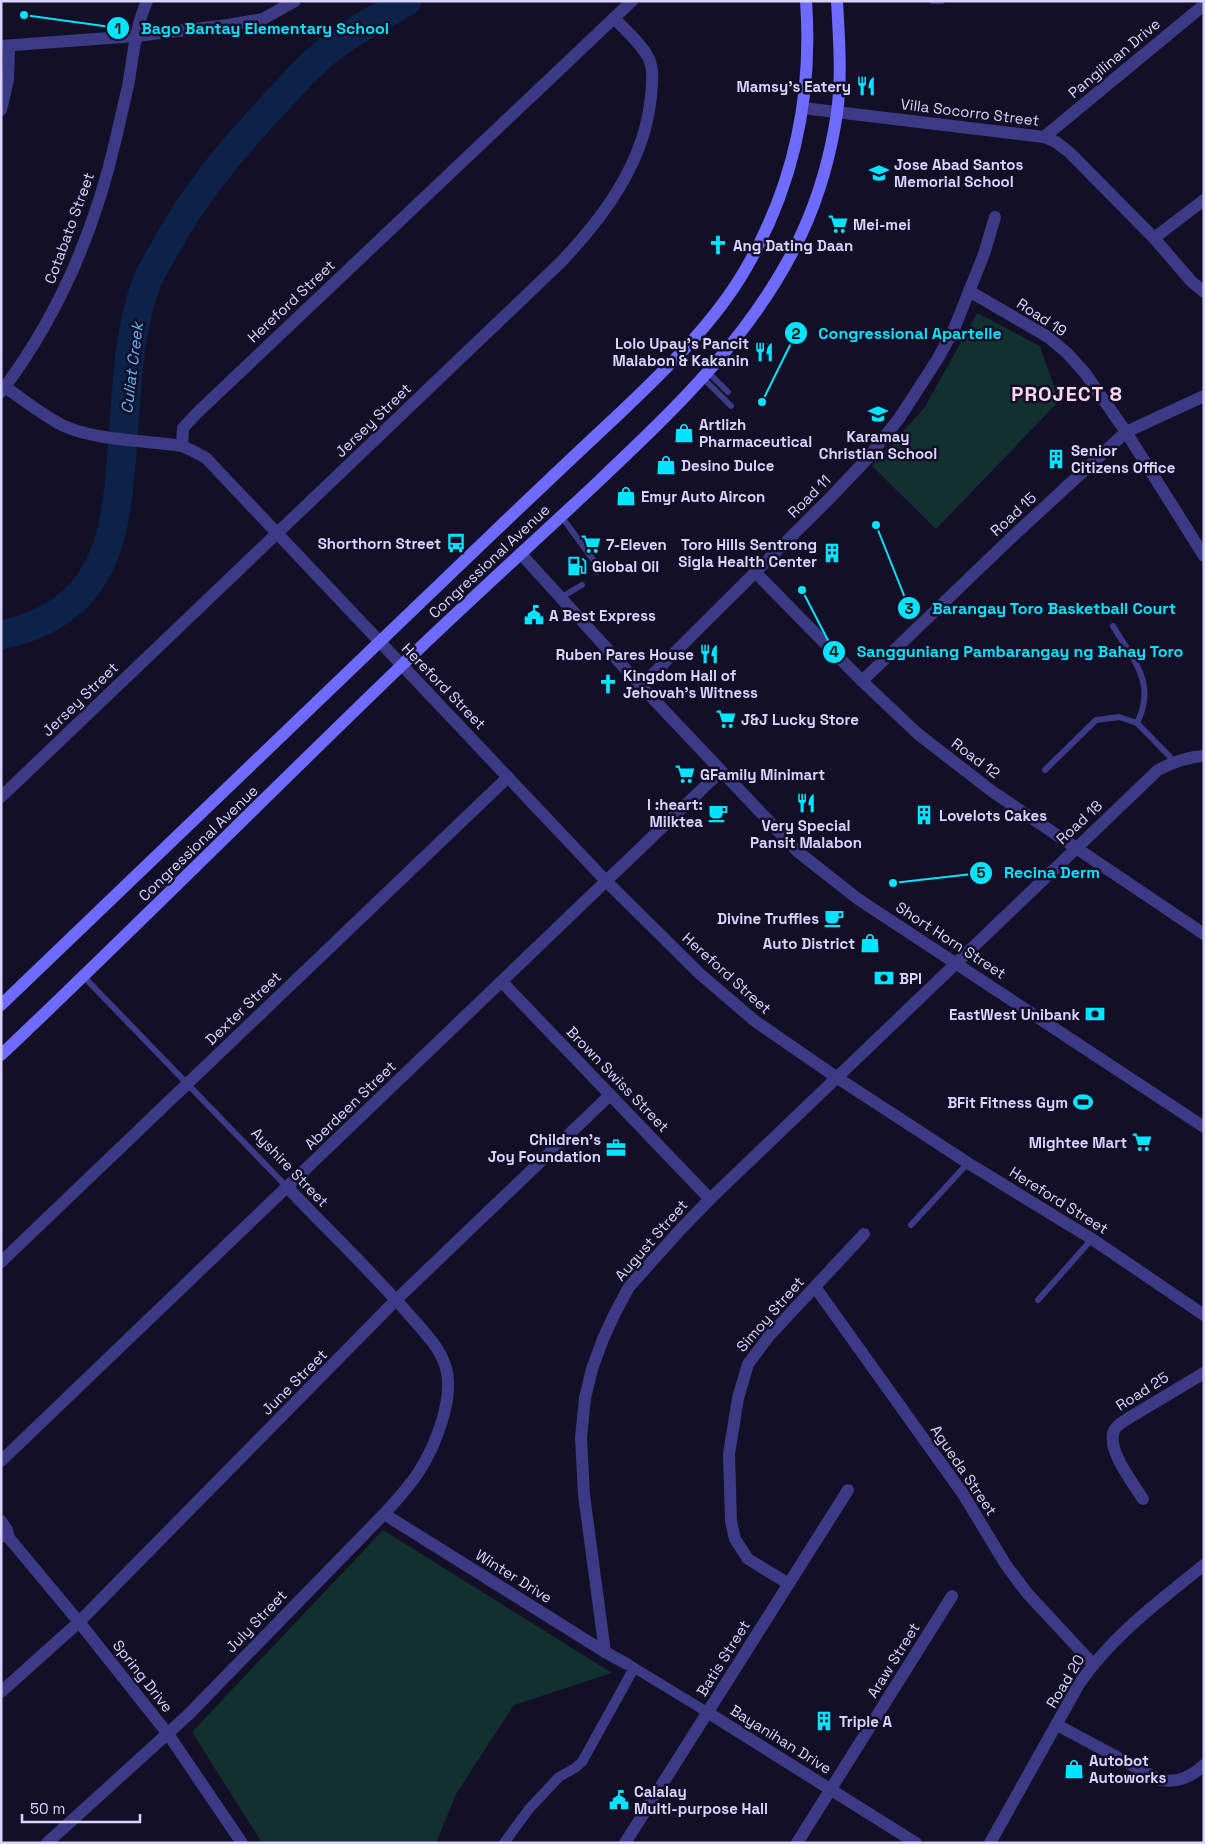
<svg xmlns="http://www.w3.org/2000/svg" width="1205" height="1844" font-family="'Space Grotesk',sans-serif">
<style>
.green{fill:#12302f}
.lines{fill:none;stroke-linecap:round;stroke-linejoin:round}
.river{stroke:#0c2248;stroke-width:29}
.service{stroke:#3d3a85;stroke-width:6}
.pedestrian{stroke:#3d3a85;stroke-width:10}
.minor{stroke:#3d3a85;stroke-width:12}
.tertiary{stroke:#3d3a85;stroke-width:12}
.secondary{stroke:#6f6bff;stroke-width:12}
.labels{text-anchor:middle;dominant-baseline:central;stroke-width:5;stroke-linejoin:round;paint-order:stroke}
.street-label{font-size:15px;fill:#d9d4ff;stroke:#130f26}
.poi-label{font-size:15px;font-weight:bold;fill:#d9d4ff;stroke:#130f26;text-anchor:start}
.water-label{font-size:16px;font-style:italic;fill:#62b6ff;stroke:#130f26}
.district-label{font-size:20px;font-weight:bold;letter-spacing:1px;fill:#ffd6f0;stroke:#130f26}
.leader{fill:none;stroke:#00e5ff;stroke-width:2}
.callout-dot{fill:#00e5ff;stroke:#130f26;stroke-width:2}
.mark-label{font-size:15px;text-anchor:middle;font-weight:bold;fill:#111}
.callout-label{font-size:16px;text-anchor:middle;font-weight:bold;fill:#00e5ff;stroke:#130f26;stroke-width:5;stroke-linejoin:round;paint-order:stroke}
</style>
<rect width="100%" height="100%" fill="#130f26"/>
<g class="green">
<polygon points="977,313 1040,346 1059,401 936,529 872,466 925,407"/>
<polygon points="383,1530 612,1673 514,1705 456,1794 436,1843 262,1843 192,1732"/>
</g>
<g class="lines">
<path class="river" d="M1,635c29,-6 57,-18 78,-40 38,-40 40,-104 44,-156 4,-51 5,-106 23,-155 4,-11 11,-22 17,-32 29,-56 71,-105 114,-151 17,-18 34,-38 54,-53 23,-18 51,-32 76,-47"/>
<g class="service">
<polyline points="932,1 942,1"/>
<polyline points="708,372 728,392"/>
<polyline points="703,378 731,406"/>
<polyline points="561,516 594,561 597,572"/>
<polyline points="560,598 582,585"/>
<path d="M1113,626c20,34 44,57 24,97"/>
<polyline points="1045,770 1096,720 1119,717 1137,723 1174,761"/>
<polyline points="84,977 287,1187"/>
<polyline points="911,1225 968,1163"/>
<polyline points="1038,1300 1092,1239"/>
</g>
<g class="pedestrian">
<polyline points="628,1664 707,1712"/>
<polyline points="504,1843 529,1809 559,1777 575,1768 582,1762 634,1668"/>
</g>
<g class="minor">
<polyline points="1,46 136,36 228,25 263,19 295,1"/>
<polyline points="1,110 8,80 9,46"/>
<polyline points="1044,137 1204,5"/>
<polyline points="1154,238 1191,281 1204,292"/>
<polyline points="969,291 1048,337 1067,353 1085,373 1126,432 1204,556"/>
<path d="M5,387c19,13 38,29 59,39 34,15 80,14 118,20l11,5 13,7 400,423 94,93 55,47 81,56 132,86 124,76 112,76"/>
<path d="M1,392c57,-75 94,-162 115,-254 4,-17 8,-34 12,-52 5,-28 7,-58 19,-85"/>
<polyline points="182,446 183,428 197,413 632,1"/>
<polyline points="756,573 862,681 918,734 993,792 1204,934"/>
<polyline points="862,681 1012,537 1126,432 1204,396"/>
<polyline points="641,686 831,497 867,459 900,417 937,360 954,329 984,254 995,217"/>
<path d="M1,797l559,-534c44,-46 85,-101 91,-167 1,-13 3,-26 -2,-37 -8,-16 -23,-28 -35,-41"/>
<polyline points="502,982 710,1199"/>
<polyline points="1,1262 508,777"/>
<polyline points="815,1287 963,1494 1006,1565 1027,1593 1093,1664"/>
<polyline points="1,1461 721,771"/>
<path d="M1143,1499c-10,-16 -39,-52 -28,-70 2,-4 8,-7 12,-10l77,-46"/>
<polyline points="384,1514 605,1652 627,1664"/>
<polyline points="1,1521 7,1530 9,1538"/>
<polyline points="1,1535 9,1538 79,1622 168,1734 242,1843"/>
<polyline points="789,1584 748,1559 735,1539 731,1521 729,1454 738,1398 748,1364 769,1336 864,1234"/>
<path d="M605,1652l-21,-157 -3,-57 4,-40 7,-29 11,-30 12,-26 14,-26 51,-57 30,-31 448,-429c15,-8 28,-13 46,-14"/>
<polyline points="1,1692 79,1622 396,1300 610,1095"/>
<polyline points="707,1712 916,1843"/>
<path d="M1057,1725l103,55c18,3 31,-3 44,-15"/>
<path d="M47,1843l141,-128 196,-201c12,-13 24,-26 34,-41 17,-26 38,-77 27,-108 -6,-18 -20,-32 -32,-46 -40,-46 -84,-88 -126,-132"/>
<polyline points="625,1843 848,1490"/>
<polyline points="797,1843 952,1596"/>
</g>
<g class="tertiary">
<polyline points="803,108 1044,137 1056,142 1070,153 1154,238 1204,200"/>
<polyline points="521,554 641,686 797,851 858,899 1204,1127"/>
<path d="M990,1843l89,-159c33,-48 80,-83 125,-119"/>
</g>
<g class="secondary">
<path d="M1,1005c164,-157 327,-315 491,-471 42,-40 84,-80 126,-119 46,-44 95,-90 127,-145 49,-84 68,-172 61,-269"/>
<path d="M1,1055c135,-128 266,-260 400,-389 65,-63 133,-124 199,-186 78,-74 156,-148 202,-247 17,-37 29,-80 35,-120 5,-37 2,-75 0,-112"/>
</g>
</g>
<defs>
<symbol id="restaurant-bare" viewBox="-9 -9 18 18"><path d="M-5-6h1v4h1v-4h1v4h1v-4h1v5L-1.5 .5V6h-2V.5L-5-1ZM5-6V6H3V1.5H1.5Q1.5-4 5-6Z" fill="#00e5ff" stroke="#130f26" stroke-width="2.5" paint-order="stroke"/></symbol>
<symbol id="school-bare" viewBox="-9 -9 18 18"><path d="M0-5L7-2L0 1L-7-2ZM-4 1L0 2.5L4 1V4Q0 6-4 4Z" fill="#00e5ff" stroke="#130f26" stroke-width="2.5" paint-order="stroke"/></symbol>
<symbol id="supermarket-bare" viewBox="-9 -9 18 18"><path d="M-6-5.5h2.5l.6 2H6L4.5 2H-2.5L-4.4-4H-6ZM-1.5 3.2a1.3 1.3 0 1 0 .1 0ZM3 3.2a1.3 1.3 0 1 0 .1 0Z" fill="#00e5ff" stroke="#130f26" stroke-width="2.5" paint-order="stroke"/></symbol>
<symbol id="church-bare" viewBox="-9 -9 18 18"><path d="M-1.2-6h2.4v3.5h3.3v2.4h-3.3V6h-2.4V-.1h-3.3v-2.4h3.3Z" fill="#00e5ff" stroke="#130f26" stroke-width="2.5" paint-order="stroke"/></symbol>
<symbol id="shop-bare" viewBox="-9 -9 18 18"><path d="M-5-2.5h2.3a2.7 3.5 0 0 1 5.4 0H5L5.5 6h-11ZM-1.5-2.5h3a1.5 2.3 0 0 0-3 0Z" fill="#00e5ff" stroke="#130f26" stroke-width="2.5" paint-order="stroke"/></symbol>
<symbol id="building-bare" viewBox="-9 -9 18 18"><path d="M-4-6H4V6H1V3H-1V6H-4ZM-2.5-4.3h1.7v1.8h-1.7ZM.8-4.3h1.7v1.8H.8ZM-2.5-1h1.7V.8h-1.7ZM.8-1h1.7V.8H.8Z" fill="#00e5ff" stroke="#130f26" stroke-width="2.5" paint-order="stroke"/></symbol>
<symbol id="bus-bare" viewBox="-9 -9 18 18"><path d="M-5-6H5V4H4V6H2V4H-2V6H-4V4H-5ZM-3.5-4V0h7V-4ZM-3.5 1.2v1.5H-2V1.2ZM2 1.2v1.5H3.5V1.2Z" fill="#00e5ff" stroke="#130f26" stroke-width="2.5" paint-order="stroke"/></symbol>
<symbol id="fuel-bare" viewBox="-9 -9 18 18"><path d="M-5.5-6h7V0h2V4h1.3V-2.5L3-4.5l.8-.8L6-3V5H2.5V1h-1V6h-7ZM-4.2-4.7v3.2H.2V-4.7Z" fill="#00e5ff" stroke="#130f26" stroke-width="2.5" paint-order="stroke"/></symbol>
<symbol id="civic-bare" viewBox="-9 -9 18 18"><path d="M-.6-6.5H3V-4.5H.6V-3L4-1V1h2V6H-6V1h2V-1L-.6-3ZM-1.2 2.5V6h2.4V2.5Z" fill="#00e5ff" stroke="#130f26" stroke-width="2.5" paint-order="stroke"/></symbol>
<symbol id="cafe-bare" viewBox="-9 -9 18 18"><path d="M-5.5-4.5H6V0H3Q3 3.5 0 3.5H-2.5Q-5.5 3.5-5.5 0ZM3-3.2v2h1.7v-2ZM-6 4.5H4V6H-6Z" fill="#00e5ff" stroke="#130f26" stroke-width="2.5" paint-order="stroke"/></symbol>
<symbol id="bank-bare" viewBox="-9 -9 18 18"><path d="M-6-4H6V4H-6ZM0-2.3a2.3 2.3 0 1 0 0 4.6a2.3 2.3 0 1 0 0-4.6Z" fill="#00e5ff" stroke="#130f26" stroke-width="2.5" paint-order="stroke"/></symbol>
<symbol id="stadium-bare" viewBox="-9 -9 18 18"><path d="M0-5a6.5 5 0 1 0 0 10a6.5 5 0 1 0 0-10ZM-3.5-1.8h7v3.6h-7Z" fill="#00e5ff" stroke="#130f26" stroke-width="2.5" paint-order="stroke"/></symbol>
<symbol id="office-bare" viewBox="-9 -9 18 18"><path d="M-6-3h4V-5.5h4V-3h4V5H-6ZM-1-4.5V-3h2v-1.5ZM-6 0V1H6V0Z" fill="#00e5ff" stroke="#130f26" stroke-width="2.5" paint-order="stroke"/></symbol>
</defs>
<g fill-rule="evenodd">
<use href="#restaurant-bare" x="852" y="72" width="28" height="28"/>
<use href="#school-bare" x="865" y="159" width="28" height="28"/>
<use href="#supermarket-bare" x="824" y="210" width="28" height="28"/>
<use href="#church-bare" x="704" y="231" width="28" height="28"/>
<use href="#restaurant-bare" x="750" y="338" width="28" height="28"/>
<use href="#school-bare" x="864" y="400" width="28" height="28"/>
<use href="#shop-bare" x="670" y="419" width="28" height="28"/>
<use href="#building-bare" x="1042" y="445" width="28" height="28"/>
<use href="#shop-bare" x="652" y="451" width="28" height="28"/>
<use href="#shop-bare" x="612" y="482" width="28" height="28"/>
<use href="#bus-bare" x="442" y="529" width="28" height="28"/>
<use href="#supermarket-bare" x="577" y="530" width="28" height="28"/>
<use href="#building-bare" x="818" y="539" width="28" height="28"/>
<use href="#fuel-bare" x="563" y="552" width="28" height="28"/>
<use href="#civic-bare" x="520" y="601" width="28" height="28"/>
<use href="#restaurant-bare" x="695" y="640" width="28" height="28"/>
<use href="#church-bare" x="594" y="670" width="28" height="28"/>
<use href="#supermarket-bare" x="712" y="705" width="28" height="28"/>
<use href="#supermarket-bare" x="671" y="760" width="28" height="28"/>
<use href="#restaurant-bare" x="792" y="789" width="28" height="28"/>
<use href="#cafe-bare" x="704" y="799" width="28" height="28"/>
<use href="#building-bare" x="910" y="801" width="28" height="28"/>
<use href="#cafe-bare" x="820" y="904" width="28" height="28"/>
<use href="#shop-bare" x="856" y="929" width="28" height="28"/>
<use href="#bank-bare" x="870" y="964" width="28" height="28"/>
<use href="#bank-bare" x="1081" y="1000" width="28" height="28"/>
<use href="#stadium-bare" x="1069" y="1088" width="28" height="28"/>
<use href="#supermarket-bare" x="1128" y="1128" width="28" height="28"/>
<use href="#office-bare" x="602" y="1134" width="28" height="28"/>
<use href="#building-bare" x="810" y="1707" width="28" height="28"/>
<use href="#shop-bare" x="1060" y="1755" width="28" height="28"/>
<use href="#civic-bare" x="605" y="1786" width="28" height="28"/>
</g>
<g class="labels">
<g class="street-label">
<text transform="translate(1114 58) rotate(-40)">Pangilinan Drive</text>
<text transform="translate(970 112) rotate(7)">Villa Socorro Street</text>
<text transform="translate(69 228) rotate(-70)">Cotabato Street</text>
<text transform="translate(291 301) rotate(-43)">Hereford Street</text>
<text transform="translate(1042 317) rotate(33)">Road 19</text>
<text transform="translate(373 420) rotate(-44)">Jersey Street</text>
<text transform="translate(809 496) rotate(-45)">Road 11</text>
<text transform="translate(1013 514) rotate(-43)">Road 15</text>
<text transform="translate(489 561) rotate(-43)">Congressional Avenue</text>
<text transform="translate(444 686) rotate(46)">Hereford Street</text>
<text transform="translate(80 699) rotate(-44)">Jersey Street</text>
<text transform="translate(976 758) rotate(37)">Road 12</text>
<text transform="translate(1079 822) rotate(-43)">Road 18</text>
<text transform="translate(198 843) rotate(-44)">Congressional Avenue</text>
<text transform="translate(951 940) rotate(33)">Short Horn Street</text>
<text transform="translate(727 973) rotate(42)">Hereford Street</text>
<text transform="translate(243 1008) rotate(-44)">Dexter Street</text>
<text transform="translate(618 1079) rotate(46)">Brown Swiss Street</text>
<text transform="translate(350 1105) rotate(-44)">Aberdeen Street</text>
<text transform="translate(290 1167) rotate(46)">Ayshire Street</text>
<text transform="translate(1059 1200) rotate(32)">Hereford Street</text>
<text transform="translate(651 1240) rotate(-49)">August Street</text>
<text transform="translate(770 1314) rotate(-49)">Simoy Street</text>
<text transform="translate(294 1382) rotate(-45)">June Street</text>
<text transform="translate(1142 1391) rotate(-32)">Road 25</text>
<text transform="translate(964 1470) rotate(56)">Agueda Street</text>
<text transform="translate(514 1576) rotate(32)">Winter Drive</text>
<text transform="translate(256 1621) rotate(-46)">July Street</text>
<text transform="translate(723 1658) rotate(-58)">Batis Street</text>
<text transform="translate(893 1660) rotate(-58)">Araw Street</text>
<text transform="translate(143 1676) rotate(52)">Spring Drive</text>
<text transform="translate(1065 1681) rotate(-59)">Road 20</text>
<text transform="translate(781 1739) rotate(32)">Bayanihan Drive</text>
</g>
<g class="poi-label">
<text x="851" y="86" text-anchor="end">Mamsy's Eatery</text>
<text x="894" y="164">Jose Abad Santos<tspan x="894" dy="17">Memorial School</tspan></text>
<text x="853" y="224">Mei-mei</text>
<text x="733" y="245">Ang Dating Daan</text>
<text x="749" y="343" text-anchor="end">Lolo Upay's Pancit<tspan x="749" dy="17">Malabon &amp; Kakanin</tspan></text>
<text x="699" y="424">Artlizh<tspan x="699" dy="17">Pharmaceutical</tspan></text>
<text x="878" y="436" text-anchor="middle">Karamay<tspan x="878" dy="17">Christian School</tspan></text>
<text x="1071" y="450">Senior<tspan x="1071" dy="17">Citizens Office</tspan></text>
<text x="681" y="465">Desino Dulce</text>
<text x="641" y="496">Emyr Auto Aircon</text>
<text x="441" y="543" text-anchor="end">Shorthorn Street</text>
<text x="606" y="544">7-Eleven</text>
<text x="817" y="544" text-anchor="end">Toro Hills Sentrong<tspan x="817" dy="17">Sigla Health Center</tspan></text>
<text x="592" y="566">Global Oil</text>
<text x="549" y="615">A Best Express</text>
<text x="694" y="654" text-anchor="end">Ruben Pares House</text>
<text x="623" y="675">Kingdom Hall of<tspan x="623" dy="17">Jehovah's Witness</tspan></text>
<text x="741" y="719">J&amp;J Lucky Store</text>
<text x="700" y="774">GFamily Minimart</text>
<text x="703" y="804" text-anchor="end">I :heart:<tspan x="703" dy="17">Milktea</tspan></text>
<text x="939" y="815">Lovelots Cakes</text>
<text x="806" y="825" text-anchor="middle">Very Special<tspan x="806" dy="17">Pansit Malabon</tspan></text>
<text x="819" y="918" text-anchor="end">Divine Truffles</text>
<text x="855" y="943" text-anchor="end">Auto District</text>
<text x="899" y="978">BPI</text>
<text x="1080" y="1014" text-anchor="end">EastWest Unibank</text>
<text x="1068" y="1102" text-anchor="end">BFit Fitness Gym</text>
<text x="601" y="1139" text-anchor="end">Children's<tspan x="601" dy="17">Joy Foundation</tspan></text>
<text x="1127" y="1142" text-anchor="end">Mightee Mart</text>
<text x="839" y="1721">Triple A</text>
<text x="1089" y="1760">Autobot<tspan x="1089" dy="17">Autoworks</tspan></text>
<text x="634" y="1791">Calalay<tspan x="634" dy="17">Multi-purpose Hall</tspan></text>
</g>
<g class="water-label">
<text transform="translate(132 368) rotate(-83)">Culiat Creek</text>
</g>
<g class="district-label">
<text x="1067" y="394">PROJECT 8</text>
</g>
</g>
<path class="leader" d="M24 15L118 28M762 402L796 333M876 525L909 608M802 590L834 652M893 883L981 873"/>
<g class="callout-dot">
<circle cx="24" cy="15" r="5"/>
<circle cx="762" cy="402" r="5"/>
<circle cx="876" cy="525" r="5"/>
<circle cx="802" cy="590" r="5"/>
<circle cx="893" cy="883" r="5"/>
<circle cx="118" cy="28" r="12"/>
<circle cx="796" cy="333" r="12"/>
<circle cx="909" cy="608" r="12"/>
<circle cx="834" cy="652" r="12"/>
<circle cx="981" cy="873" r="12"/>
</g>
<g class="mark-label">
<text x="118" y="34">1</text>
<text x="796" y="339">2</text>
<text x="909" y="614">3</text>
<text x="834" y="657">4</text>
<text x="981" y="878">5</text>
</g>
<g class="callout-label">
<text x="265" y="34">Bago Bantay Elementary School</text>
<text x="910" y="339">Congressional Apartelle</text>
<text x="1054" y="614">Barangay Toro Basketball Court</text>
<text x="1020" y="657">Sangguniang Pambarangay ng Bahay Toro</text>
<text x="1052" y="878">Recina Derm</text>
</g>
<rect width="1205" height="1844" fill="none" stroke="#d9d4ff" stroke-width="5"/>
<path d="M22 1814v8h118v-8" fill="none" stroke="#d9d4ff" stroke-width="2.5"/>
<text x="30" y="1814" font-size="15" fill="#d9d4ff" stroke="#130f26" stroke-width="4" paint-order="stroke">50 m</text>
</svg>
